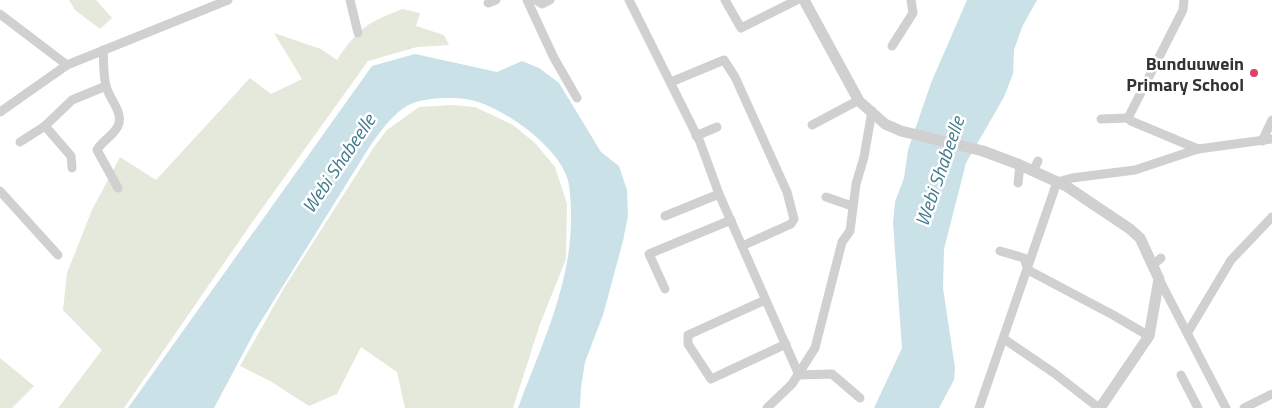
<svg xmlns="http://www.w3.org/2000/svg" width="1272" height="408" font-family="'Titillium Web',sans-serif">
<style>
.green{fill:#e4e9dc}
.water{fill:#cae1e8}
.lines{fill:none;stroke-linecap:round;stroke-linejoin:round}
.minor{stroke:#d0d0d0;stroke-width:9}
.tertiary{stroke:#d0d0d0;stroke-width:11}
.poi-dot{fill:#da4466;stroke:#fff;stroke-width:2}
.labels{text-anchor:middle;dominant-baseline:central;stroke-width:5;stroke-linejoin:round;paint-order:stroke}
.poi-label{font-size:18px;font-weight:bold;fill:#333;stroke:#fff;text-anchor:end}
.water-label{font-size:19px;font-style:italic;fill:#417a8b;stroke:#fff}
</style>
<rect width="100%" height="100%" fill="#fff"/>
<g class="green">
<polygon points="69,0 96,0 112,18 100,29 75,10"/>
<path d="M402,9l18,4 -4,13 28,9 5,10 -32,2 -49,14 -117,163 -127,184h-66l44,-58 -39,-40 4,-37 25,-63 28,-53 36,23 94,-102 21,16 31,-15 -28,-46 47,16 16,11c21,-32 30,-37 65,-51z"/>
<polygon points="451,105 475,107 513,125 535,143 555,167 567,204 566,259 540,324 513,408 405,408 397,372 361,347 337,394 309,406 270,381 240,366 284,288 374,147 387,130 419,107"/>
<polygon points="0,358 34,386 12,408 0,408"/>
</g>
<g class="water">
<polygon points="967,0 1037,0 1022,27 1014,50 1013,74 1004,97 966,163 944,249 943,288 955,368 954,380 939,408 874,408 902,348 893,223 895,202 904,178 908,150 931,83"/>
<path d="M415,54l82,18 25,-11 17,7 20,15 42,69 18,14 8,24 1,26 -5,25 -20,74 -18,47 -4,25 -1,21h-62c28,-75 62,-141 51,-223 -5,-36 -70,-82 -104,-86 -15,-2 -35,-1 -49,3 -19,5 -35,29 -46,44l-115,185 -41,77h-86l244,-342z"/>
</g>
<g class="lines">
<g class="minor">
<polyline points="350,0 358,33"/>
<polyline points="527,0 554,58 577,98"/>
<polyline points="536,0 542,4 550,0"/>
<polyline points="629,0 700,142 719,194 799,375"/>
<polyline points="725,0 741,28 797,0"/>
<polyline points="488,3 496,0"/>
<polyline points="0,14 67,65"/>
<polyline points="892,46 913,13 911,0"/>
<path d="M103,50c1,11 0,25 3,36 3,13 18,26 12,40 -5,10 -16,15 -21,24l21,38"/>
<polyline points="671,82 724,60 735,77 787,192 794,219 791,224 742,246"/>
<polyline points="0,112 67,65 228,0"/>
<polyline points="1128,118 1183,10 1184,0"/>
<polyline points="1128,118 1131,121 1198,149"/>
<polyline points="1101,119 1128,118"/>
<polyline points="812,125 859,100"/>
<polyline points="45,126 71,156 72,168"/>
<polyline points="696,136 717,127"/>
<polyline points="1262,141 1272,120"/>
<polyline points="20,142 45,126 72,100 106,86"/>
<polyline points="1033,171 1038,161"/>
<polyline points="1018,183 1020,165"/>
<polyline points="0,191 58,255"/>
<polyline points="826,197 852,206"/>
<polyline points="665,216 719,194"/>
<polyline points="1000,251 1024,258 1028,270 1113,315 1149,336"/>
<polyline points="1152,266 1161,258"/>
<polyline points="1159,279 1226,408"/>
<polyline points="665,289 649,254 731,220"/>
<polyline points="765,300 688,335 688,344 711,379 786,344"/>
<polyline points="1188,332 1231,260 1272,217"/>
<polyline points="1004,339 1054,373 1099,408"/>
<polyline points="799,375 832,374 860,398"/>
<polyline points="1181,375 1198,408"/>
<polyline points="767,408 792,384 815,348 842,242 850,231 856,184 864,157 872,111"/>
<polyline points="979,408 1057,182 1072,178 1135,170 1198,149 1272,139"/>
<polyline points="1244,408 1272,394"/>
</g>
<polyline class="tertiary" points="804,0 859,101 885,124 901,131 983,151 1020,165 1066,186 1130,229 1140,238 1159,279 1149,336 1100,408"/>
</g>
<circle class="poi-dot" cx="1254" cy="73" r="5"/>
<g class="labels">
<g class="poi-label">
<text x="1244" y="63">Bunduuwein<tspan x="1244" dy="21">Primary School</tspan></text>
</g>
<g class="water-label">
<text transform="translate(338 163) rotate(-56)">Webi Shabeelle</text>
<text transform="translate(939 171) rotate(-71)">Webi Shabeelle</text>
</g>
</g>
</svg>
